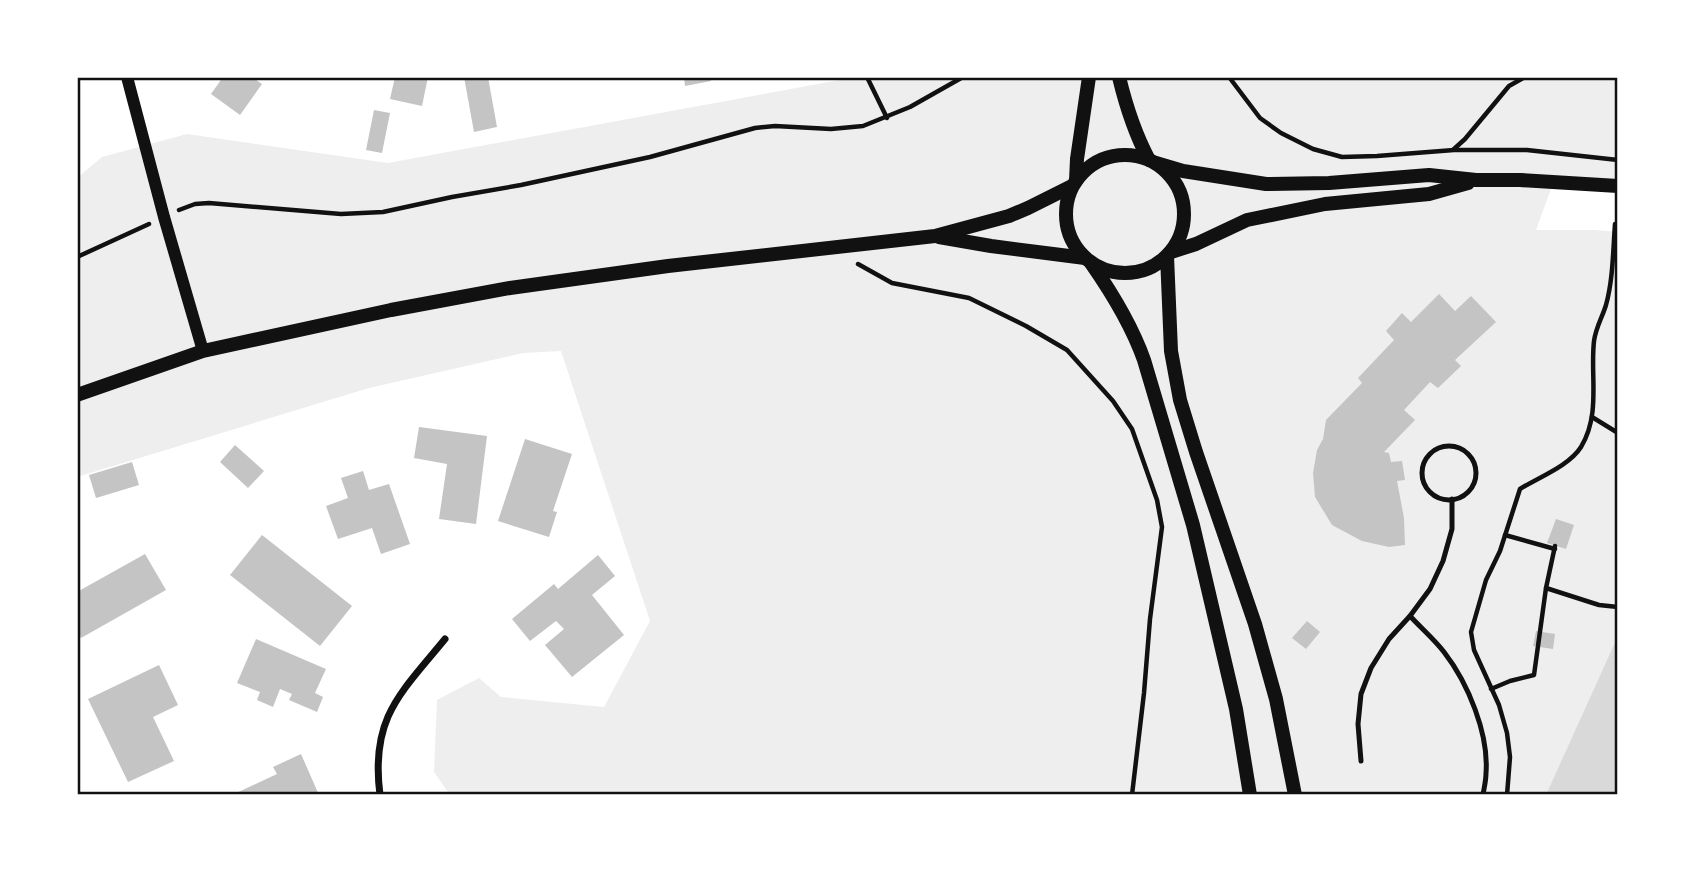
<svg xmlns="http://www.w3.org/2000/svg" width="1695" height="872" font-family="'Playfair Display',serif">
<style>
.green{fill:#eee}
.water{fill:#d9d9d9}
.building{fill:#c4c4c4}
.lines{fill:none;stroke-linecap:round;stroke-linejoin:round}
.path{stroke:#111;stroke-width:4.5}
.service{stroke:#111;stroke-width:5}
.minor{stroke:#111;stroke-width:7}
.tertiary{stroke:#111;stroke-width:12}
.secondary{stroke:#111;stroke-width:14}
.neatline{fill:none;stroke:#111;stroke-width:2.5}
</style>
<rect width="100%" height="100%" fill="#fff"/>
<polygon class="green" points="856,77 1618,77 1618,183 1555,178 1536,230 1595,230 1618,232 1618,795 450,795 434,772 437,700 479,678 501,697 604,707 650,621 561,351 523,353 369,388 77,477 77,178 102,157 187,134 388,163"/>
<polygon class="water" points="1618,637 1618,795 1546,795 1613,647"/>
<g class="building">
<polygon points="223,77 252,77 262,84 240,115 211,94"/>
<polygon points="395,77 428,77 422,106 390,99"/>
<polygon points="464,77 488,77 497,127 474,132"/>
<polygon points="684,77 710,77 711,81 685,86"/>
<polygon points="374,110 390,113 382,153 366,150"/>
<polygon points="1439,294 1455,311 1471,296 1496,322 1455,360 1461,366 1438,388 1430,382 1404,410 1415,420 1384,452 1389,453 1391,462 1402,461 1405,480 1397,481 1404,518 1405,545 1389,547 1362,541 1332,525 1315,497 1313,473 1317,450 1323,439 1326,420 1362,383 1358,378 1394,340 1386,331 1402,313 1411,322"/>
<polygon points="419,427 487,436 476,524 439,519 447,464 414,458"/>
<polygon points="525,439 572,454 553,511 557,512 549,537 498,521"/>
<polygon points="235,445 264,471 248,488 220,462"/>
<polygon points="132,462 139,485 96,498 89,475"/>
<polygon points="363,471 369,490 389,484 410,544 381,554 372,528 338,539 326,506 348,498 341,478"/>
<polygon points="1556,519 1574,525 1566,549 1547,543"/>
<polygon points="262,535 352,606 320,646 230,575"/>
<polygon points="145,554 166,590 81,638 77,631 77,592"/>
<polygon points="598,555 615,576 592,595 624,635 572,677 545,645 564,629 556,621 530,641 512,619 554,584 558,589"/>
<polygon points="1307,621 1320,632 1306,649 1292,638"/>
<polygon points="1536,631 1555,634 1553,649 1533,646"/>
<polygon points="256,639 326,669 315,693 323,697 317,712 289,700 292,694 280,689 273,707 257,700 260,692 237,683"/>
<polygon points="159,665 178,705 153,717 174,761 128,782 88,699"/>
<polygon points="301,754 319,795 232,795 277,774 273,767"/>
</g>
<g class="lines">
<g class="path">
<polyline points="867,77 887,118"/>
<polyline points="1229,77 1260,118 1281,133 1313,149 1342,157 1377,156 1454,150 1527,150 1618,160"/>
<polyline points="1454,149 1465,139 1509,86 1525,77"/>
<polyline points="179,210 195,204 209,203 341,214 383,212 452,197 521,185 650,157 755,128 775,126 831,129 863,126 910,107 963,77"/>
<polyline points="77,257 149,224"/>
<polyline points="858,264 892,283 969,298 1026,326 1067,350 1113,401 1132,429 1157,500 1162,527 1150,619 1144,693 1132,795"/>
<polyline points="1592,417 1618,433"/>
<polyline points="1505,535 1555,549"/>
<polyline points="1546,588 1599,605 1618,607"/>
<polyline points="1491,689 1510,681 1534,675 1546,588 1555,546"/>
<path d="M1507,795l3,-38 -3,-24 -8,-28 -25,-55 -3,-18 15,-52 14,-29 20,-62c19,-12 49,-23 61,-42 20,-33 9,-71 13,-106 2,-14 8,-23 12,-36 7,-25 7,-54 9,-81"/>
</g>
<g class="service">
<circle cx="1449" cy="473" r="27"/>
<path d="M1410,616c11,12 24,23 34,36 24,31 45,82 42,121 0,8 -2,15 -3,22"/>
<polyline points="1361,761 1358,724 1361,694 1371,668 1389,639 1410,616 1430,589 1443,561 1452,529 1452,499"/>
</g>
<path class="minor" d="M380,795c-10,-77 20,-101 65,-156"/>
<polyline class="tertiary" points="127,77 164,217 203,351"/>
<g class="secondary">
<path d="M1119,77c7,29 16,57 30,83"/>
<circle cx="1125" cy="214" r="59"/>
<polyline points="1156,163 1183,171 1266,184 1329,183 1429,175 1476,180 1520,180 1618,186"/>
<polyline points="1076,181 1077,159 1089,77"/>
<polyline points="939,237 991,246 1085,258"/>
<polyline points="1171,252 1196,244 1247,220 1325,204 1429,194 1468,183"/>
<polyline points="1167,256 1171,351 1180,400 1196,452 1255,624 1276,699 1295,795"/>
<path d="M1091,263c21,30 41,63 53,97l49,165 43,184 14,86"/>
<polyline points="77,395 203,351 391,310 510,288 668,266 935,236 1009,216 1028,208 1072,186"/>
</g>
</g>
<rect width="1695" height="872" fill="none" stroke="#ffffff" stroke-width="158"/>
<rect x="79" y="79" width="1537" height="714" class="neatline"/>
</svg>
